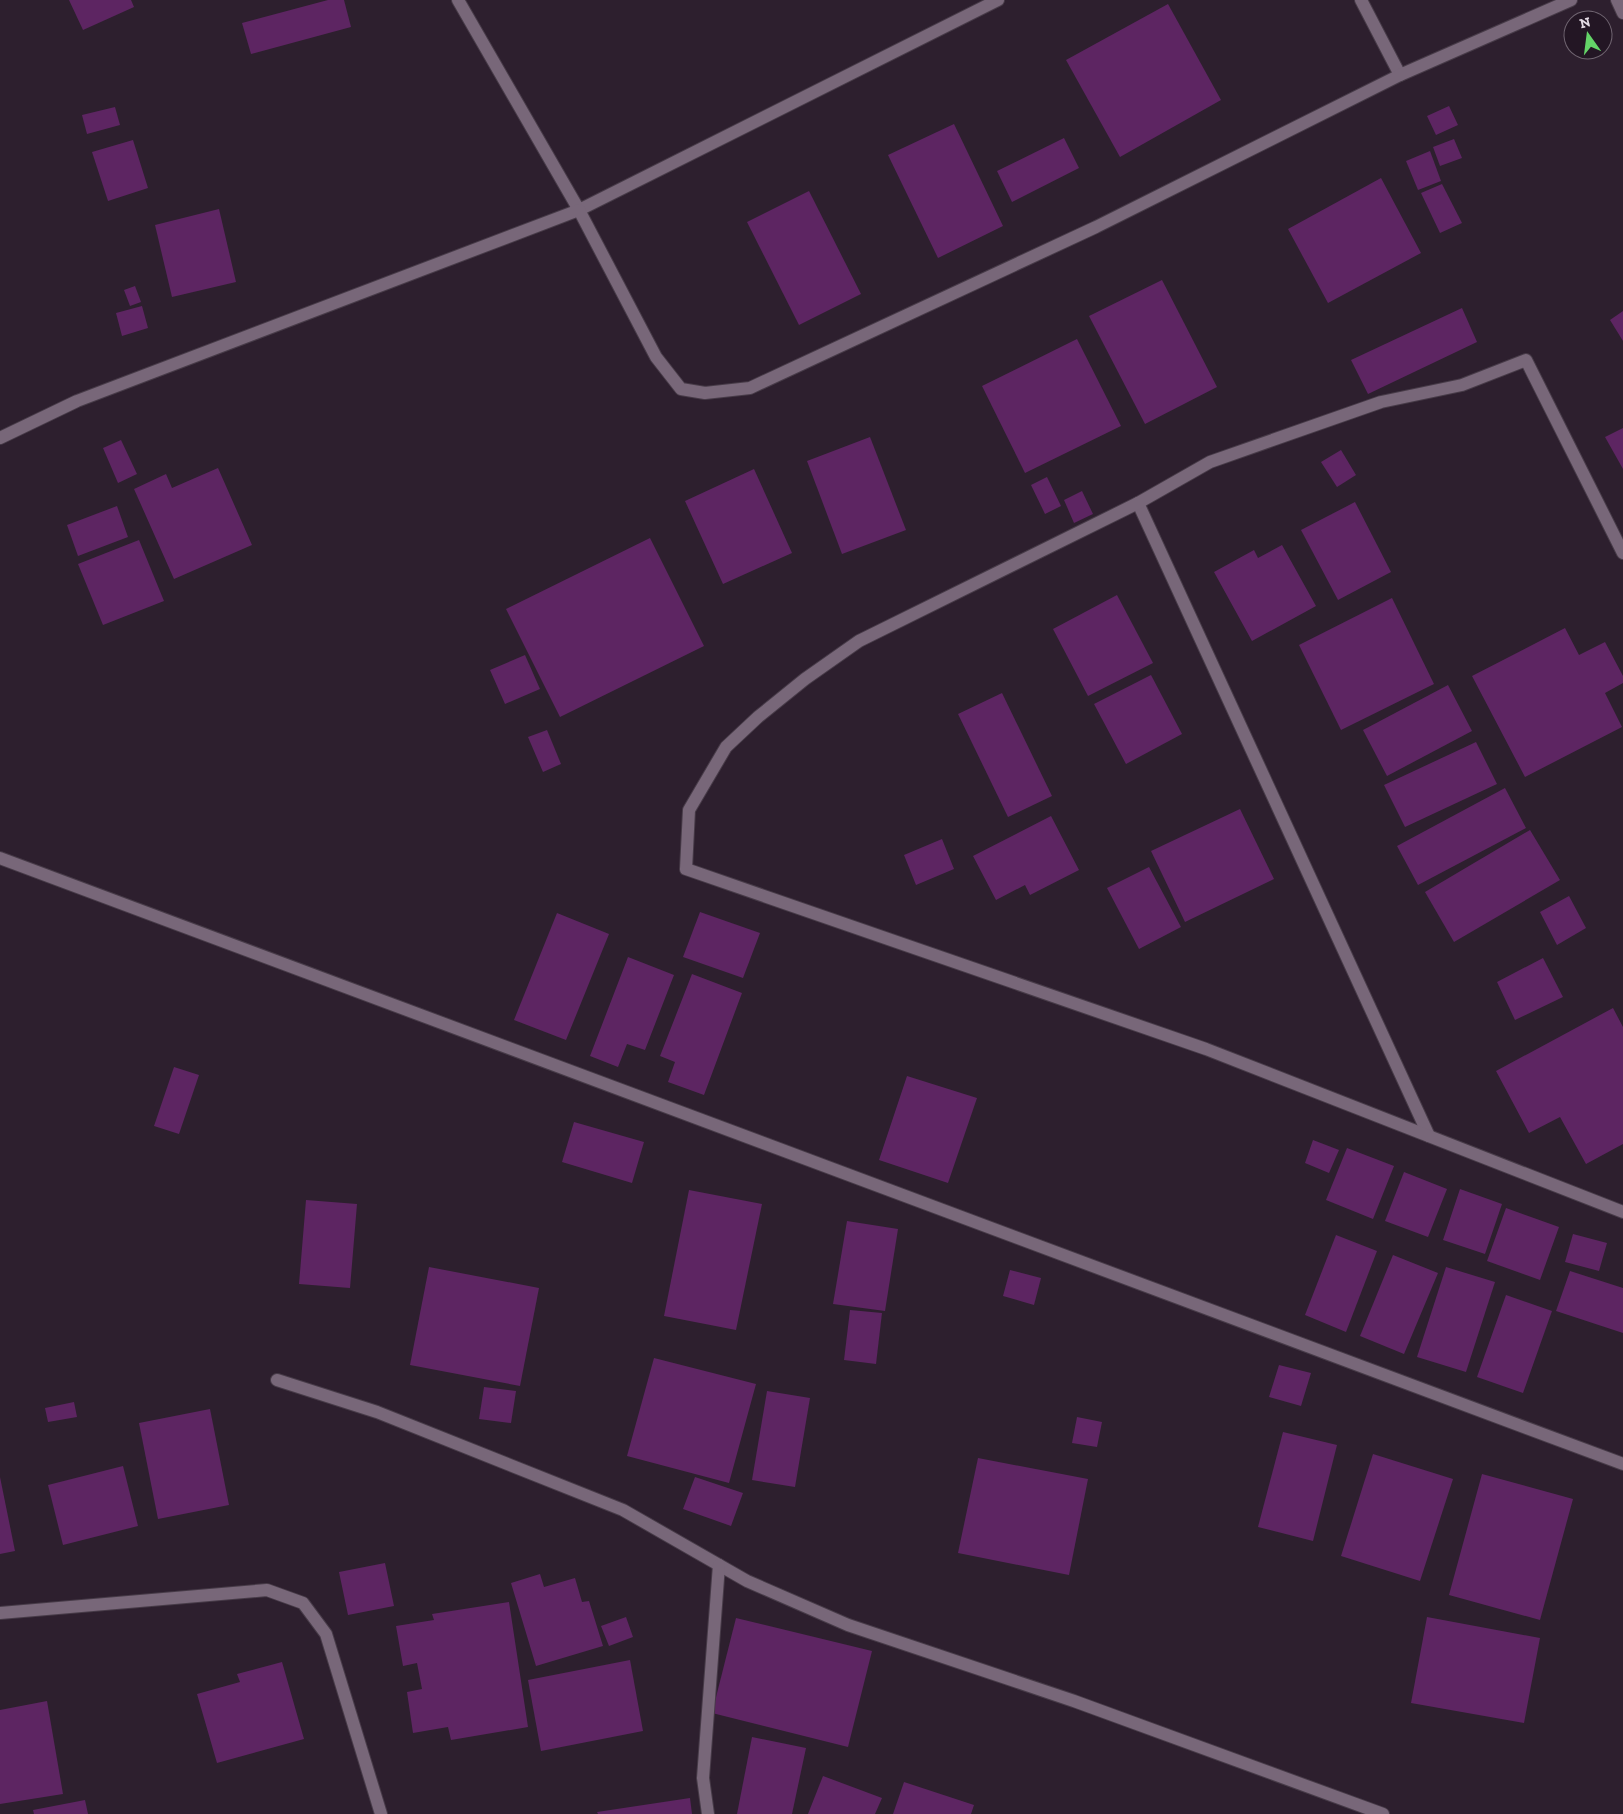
<svg xmlns="http://www.w3.org/2000/svg" width="1623" height="1814" font-family="'Zilla Slab',serif">
<style>
.building{fill:#5d2562}
.lines{fill:none;stroke-linecap:round;stroke-linejoin:round}
.minor-casing{stroke:#473b48;stroke-width:14}
.minor{stroke:#786779;stroke-width:12}
</style>
<rect width="100%" height="100%" fill="#2d1f2e"/>
<g class="building">
<polygon points="69,0 131,0 134,7 83,30"/>
<polygon points="328,0 344,0 351,27 251,54 242,23"/>
<polygon points="1168,4 1221,100 1120,157 1066,60"/>
<polygon points="1449,106 1458,125 1436,135 1427,116"/>
<polygon points="115,107 120,125 87,134 82,115"/>
<polygon points="954,124 1003,226 938,258 888,155"/>
<polygon points="1064,138 1079,168 1012,202 997,171"/>
<polygon points="1454,139 1462,158 1440,166 1433,147"/>
<polygon points="133,140 148,188 108,201 92,152"/>
<polygon points="1430,151 1441,181 1418,190 1406,161"/>
<polygon points="1381,178 1421,253 1328,303 1288,229"/>
<polygon points="1442,184 1462,223 1440,233 1421,193"/>
<polygon points="809,191 861,294 799,325 747,222"/>
<polygon points="219,209 236,282 172,297 155,225"/>
<polygon points="1162,280 1217,387 1145,424 1089,316"/>
<polygon points="135,286 141,302 130,306 124,290"/>
<polygon points="142,306 148,328 122,336 116,313"/>
<polygon points="1462,308 1477,342 1368,394 1351,360"/>
<polygon points="1623,311 1623,341 1610,320"/>
<polygon points="1077,339 1121,426 1025,473 982,386"/>
<polygon points="1623,428 1623,469 1605,437"/>
<polygon points="870,437 906,530 842,554 807,461"/>
<polygon points="121,440 137,474 118,483 103,448"/>
<polygon points="1341,450 1356,475 1337,487 1321,462"/>
<polygon points="218,468 252,545 174,579 134,489 166,474 172,488"/>
<polygon points="754,469 792,553 723,584 685,501"/>
<polygon points="1047,477 1061,506 1045,514 1031,485"/>
<polygon points="1082,491 1093,514 1074,523 1064,500"/>
<polygon points="1355,502 1391,572 1338,600 1301,530"/>
<polygon points="117,506 128,537 78,556 67,525"/>
<polygon points="650,538 704,646 560,717 506,609"/>
<polygon points="139,540 164,601 103,625 78,564"/>
<polygon points="1282,545 1316,606 1252,641 1214,572 1254,550 1258,558"/>
<polygon points="1117,595 1153,663 1088,696 1053,629"/>
<polygon points="1392,598 1434,684 1341,730 1299,645"/>
<polygon points="1565,628 1579,655 1605,642 1623,676 1623,683 1605,693 1622,727 1525,777 1472,676"/>
<polygon points="525,655 540,689 505,704 490,670"/>
<polygon points="1151,675 1182,734 1126,764 1094,704"/>
<polygon points="1448,685 1472,731 1387,776 1363,730"/>
<polygon points="1002,693 1052,796 1008,817 958,714"/>
<polygon points="547,730 561,764 543,772 528,737"/>
<polygon points="1476,742 1497,784 1405,827 1384,785"/>
<polygon points="1505,788 1526,828 1418,885 1397,846"/>
<polygon points="1240,809 1274,879 1185,922 1151,851"/>
<polygon points="1051,816 1079,870 1030,895 1025,885 996,900 973,856"/>
<polygon points="1530,830 1560,880 1454,942 1425,892"/>
<polygon points="942,839 954,869 916,885 904,855"/>
<polygon points="1149,867 1181,927 1139,949 1107,888"/>
<polygon points="1569,896 1586,928 1557,945 1540,912"/>
<polygon points="700,912 760,933 743,978 683,957"/>
<polygon points="557,913 609,934 566,1040 514,1020"/>
<polygon points="628,957 674,975 645,1050 627,1044 618,1067 590,1056"/>
<polygon points="1543,958 1563,997 1515,1020 1497,982"/>
<polygon points="692,974 742,993 704,1095 668,1082 675,1062 660,1056"/>
<polygon points="1613,1008 1623,1027 1623,1144 1586,1164 1560,1117 1529,1133 1496,1071"/>
<polygon points="174,1067 199,1075 179,1134 154,1126"/>
<polygon points="907,1076 977,1098 948,1183 879,1160"/>
<polygon points="574,1122 644,1142 632,1183 562,1162"/>
<polygon points="1313,1140 1339,1150 1329,1173 1305,1163"/>
<polygon points="1347,1148 1394,1166 1373,1219 1326,1200"/>
<polygon points="1404,1172 1447,1189 1428,1237 1385,1221"/>
<polygon points="1460,1189 1502,1204 1485,1254 1443,1240"/>
<polygon points="689,1190 762,1204 736,1330 664,1316"/>
<polygon points="306,1200 357,1204 350,1288 299,1284"/>
<polygon points="1506,1208 1559,1227 1540,1280 1487,1261"/>
<polygon points="847,1221 898,1229 885,1311 833,1304"/>
<polygon points="1573,1234 1607,1243 1599,1271 1565,1262"/>
<polygon points="1336,1235 1377,1251 1346,1332 1305,1315"/>
<polygon points="1393,1255 1438,1273 1404,1354 1360,1336"/>
<polygon points="429,1267 539,1288 520,1386 410,1365"/>
<polygon points="1446,1267 1495,1282 1466,1372 1417,1357"/>
<polygon points="1010,1270 1041,1278 1034,1305 1003,1296"/>
<polygon points="1570,1271 1623,1288 1623,1333 1556,1311"/>
<polygon points="1506,1295 1552,1311 1523,1393 1477,1377"/>
<polygon points="850,1310 882,1313 876,1364 844,1360"/>
<polygon points="654,1358 756,1384 729,1483 627,1456"/>
<polygon points="1279,1365 1311,1373 1301,1406 1269,1397"/>
<polygon points="484,1387 516,1391 511,1423 479,1419"/>
<polygon points="767,1391 810,1398 795,1487 752,1480"/>
<polygon points="74,1402 77,1417 48,1422 45,1408"/>
<polygon points="210,1409 229,1505 158,1519 139,1423"/>
<polygon points="1077,1417 1102,1422 1097,1447 1072,1443"/>
<polygon points="1283,1432 1337,1445 1313,1541 1258,1527"/>
<polygon points="1373,1454 1453,1479 1420,1581 1341,1556"/>
<polygon points="978,1458 1088,1479 1069,1575 958,1553"/>
<polygon points="123,1466 138,1526 63,1545 48,1485"/>
<polygon points="1482,1474 1573,1499 1540,1620 1449,1595"/>
<polygon points="0,1477 15,1551 0,1554"/>
<polygon points="695,1477 743,1493 731,1526 683,1509"/>
<polygon points="385,1563 394,1606 348,1615 339,1572"/>
<polygon points="540,1574 544,1587 575,1578 582,1602 589,1601 603,1646 536,1666 511,1583"/>
<polygon points="509,1602 528,1727 451,1740 448,1727 413,1733 407,1692 422,1689 417,1663 403,1666 396,1626 434,1620 432,1614"/>
<polygon points="626,1617 633,1637 609,1646 601,1626"/>
<polygon points="1427,1617 1540,1638 1524,1723 1411,1703"/>
<polygon points="736,1618 872,1651 848,1747 712,1713"/>
<polygon points="630,1660 643,1731 541,1751 528,1680"/>
<polygon points="282,1662 304,1739 217,1763 197,1694 240,1682 237,1674"/>
<polygon points="47,1701 63,1794 0,1804 0,1710"/>
<polygon points="752,1737 806,1748 792,1814 737,1814"/>
<polygon points="823,1776 882,1798 875,1814 808,1814"/>
<polygon points="904,1782 974,1805 971,1814 893,1814"/>
<polygon points="690,1798 692,1814 598,1814 597,1812"/>
<polygon points="85,1800 88,1814 34,1814 33,1810"/>
</g>
<g class="lines">
<defs>
<g id="minor">
<polyline points="458,0 579,210 998,0"/>
<polyline points="1361,0 1400,75"/>
<polyline points="1617,0 1623,13"/>
<polyline points="0,438 77,401 579,210 656,357 681,389 705,393 750,388 1096,227 1400,75 1571,0"/>
<polyline points="1138,503 1429,1136"/>
<polyline points="1623,553 1526,360 1462,385 1381,402 1210,462 1138,503 859,641 805,679 758,717 726,747 689,810 686,869 1206,1049 1623,1212"/>
<polyline points="0,858 1623,1464"/>
<polyline points="277,1380 377,1412 623,1510 747,1581 848,1625 1074,1701 1383,1814"/>
<polyline points="0,1613 267,1590 303,1603 326,1634 381,1814"/>
<polyline points="708,1814 703,1778 719,1565"/>
</g>
</defs>
<use href="#minor" class="minor-casing"/>
<use href="#minor" class="minor"/>
</g>
<g transform="translate(1588 35) rotate(346)"><circle r="24" fill="#231624" stroke="#706571"/>
<path d="M0-4L9 19L0 12L-9 19Z" fill="#64d468"/>
<text y="-8" font-size="14" font-weight="bold" text-anchor="middle" fill="#e4dbe5">N</text>
</g>
</svg>
